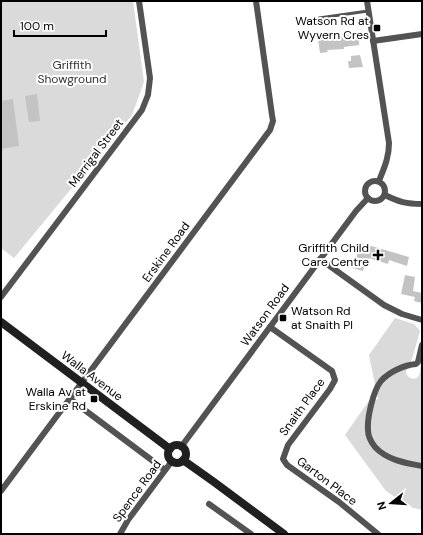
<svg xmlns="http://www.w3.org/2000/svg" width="423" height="535" font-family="'DM Sans',sans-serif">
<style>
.green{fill:#dadada}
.building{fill:#c3c3c3}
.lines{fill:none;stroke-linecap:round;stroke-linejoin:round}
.lane{stroke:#535353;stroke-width:3}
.street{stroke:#535353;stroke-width:6}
.secondary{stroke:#202020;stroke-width:8}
.poi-dot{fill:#000;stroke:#fff;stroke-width:1.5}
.labels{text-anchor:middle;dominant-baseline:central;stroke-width:4;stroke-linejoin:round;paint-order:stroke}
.poi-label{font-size:12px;fill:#000;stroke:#fff;text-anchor:end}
.park-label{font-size:12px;fill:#313131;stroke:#fff}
.street-label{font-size:12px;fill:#000;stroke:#fff}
</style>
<rect width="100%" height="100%" fill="#fff"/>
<g class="green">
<polygon points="1,1 133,1 144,82 132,115 14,258 1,248"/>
<path d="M395,318l19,6 6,7 -8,28 -6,13c1,5 7,9 12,5 3,-3 3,-20 4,-25v158l-12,-3 -24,-16 -41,-56 23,-33 10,-3 -9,-44z"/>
</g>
<g class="building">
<polygon points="359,33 359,45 344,47 344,49 327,50 328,52 320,53 318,39"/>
<polygon points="360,55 363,67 349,68 348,61 351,61 351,56"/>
<polygon points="37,94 40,121 29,122 25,96"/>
<polygon points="13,99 19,146 1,149 1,101"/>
<polygon points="361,243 409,257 407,266 389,260 388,264 369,258 367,266 365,265 363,271 353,268"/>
<polygon points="405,275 415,277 413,291 422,293 422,303 414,301 415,297 401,294"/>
</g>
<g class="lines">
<polyline class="lane" points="319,18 368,11"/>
<g class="street">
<path d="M367,1l22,142c0,15 -5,25 -10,38"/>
<polyline points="373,41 422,34"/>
<circle cx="375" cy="191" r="10"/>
<path d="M385,195c14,7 21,9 37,9"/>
<polyline points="320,259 384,305 402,314 422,320"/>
<polyline points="1,297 142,110 148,95 150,78 139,1"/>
<polyline points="270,327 332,371 335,380 330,389 288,445 283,459 287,465 339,502 378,534"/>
<path d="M422,345l-4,17 -2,2c-12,1 -27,8 -35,17 -8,10 -14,37 -13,49 0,6 3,12 7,17 12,13 30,16 47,19"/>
<polyline points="70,399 165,470"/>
<polyline points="181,447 356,211 368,198"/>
<polyline points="1,491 270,130 273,121 272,115 256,1"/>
<polyline points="209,504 251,534"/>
<polyline points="120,534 128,520 172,461"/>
</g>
<g class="secondary">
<polyline points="1,322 170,449"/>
<circle cx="177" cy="454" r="9"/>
<polyline points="183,460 214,482 284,534"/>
</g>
</g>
<g class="poi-dot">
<rect x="373" y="24" width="8" height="8" rx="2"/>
<path d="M376 249h4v4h4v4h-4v4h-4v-4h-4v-4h4z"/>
<rect x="279" y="314" width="8" height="8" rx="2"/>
<rect x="90" y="395" width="8" height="8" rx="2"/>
</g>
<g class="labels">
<g class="poi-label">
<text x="369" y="21">Watson Rd at<tspan x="369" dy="14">Wyvern Cres</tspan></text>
<text x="369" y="248">Griffith Child<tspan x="369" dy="14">Care Centre</tspan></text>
<text x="291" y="311" text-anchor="start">Watson Rd<tspan x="291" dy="14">at Snaith Pl</tspan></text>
<text x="86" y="392">Walla Av at<tspan x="86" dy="14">Erskine Rd</tspan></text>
</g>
<g class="park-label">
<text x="72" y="65">Griffith<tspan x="72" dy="14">Showground</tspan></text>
</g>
<g class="street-label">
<text transform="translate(96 153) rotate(-53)">Merrigal Street</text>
<text transform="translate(166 252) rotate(-54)">Erskine Road</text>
<text transform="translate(265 315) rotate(-54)">Watson Road</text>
<text transform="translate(92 376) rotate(37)">Walla Avenue</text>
<text transform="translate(302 407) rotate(-54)">Snaith Place</text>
<text transform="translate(327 481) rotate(37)">Garton Place</text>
<text transform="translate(137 491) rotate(-54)">Spence Road</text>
</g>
</g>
<rect width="423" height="535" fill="none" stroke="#000000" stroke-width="4"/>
<g transform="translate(391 503) rotate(253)" stroke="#ffffff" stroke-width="3" paint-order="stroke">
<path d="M0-3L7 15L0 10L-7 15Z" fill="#000000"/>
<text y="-6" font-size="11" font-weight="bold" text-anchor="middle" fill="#000000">N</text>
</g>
<path d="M14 30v6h92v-6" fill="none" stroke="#000000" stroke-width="2"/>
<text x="20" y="30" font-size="12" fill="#000000" stroke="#ffffff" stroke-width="3" paint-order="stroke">100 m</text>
</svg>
